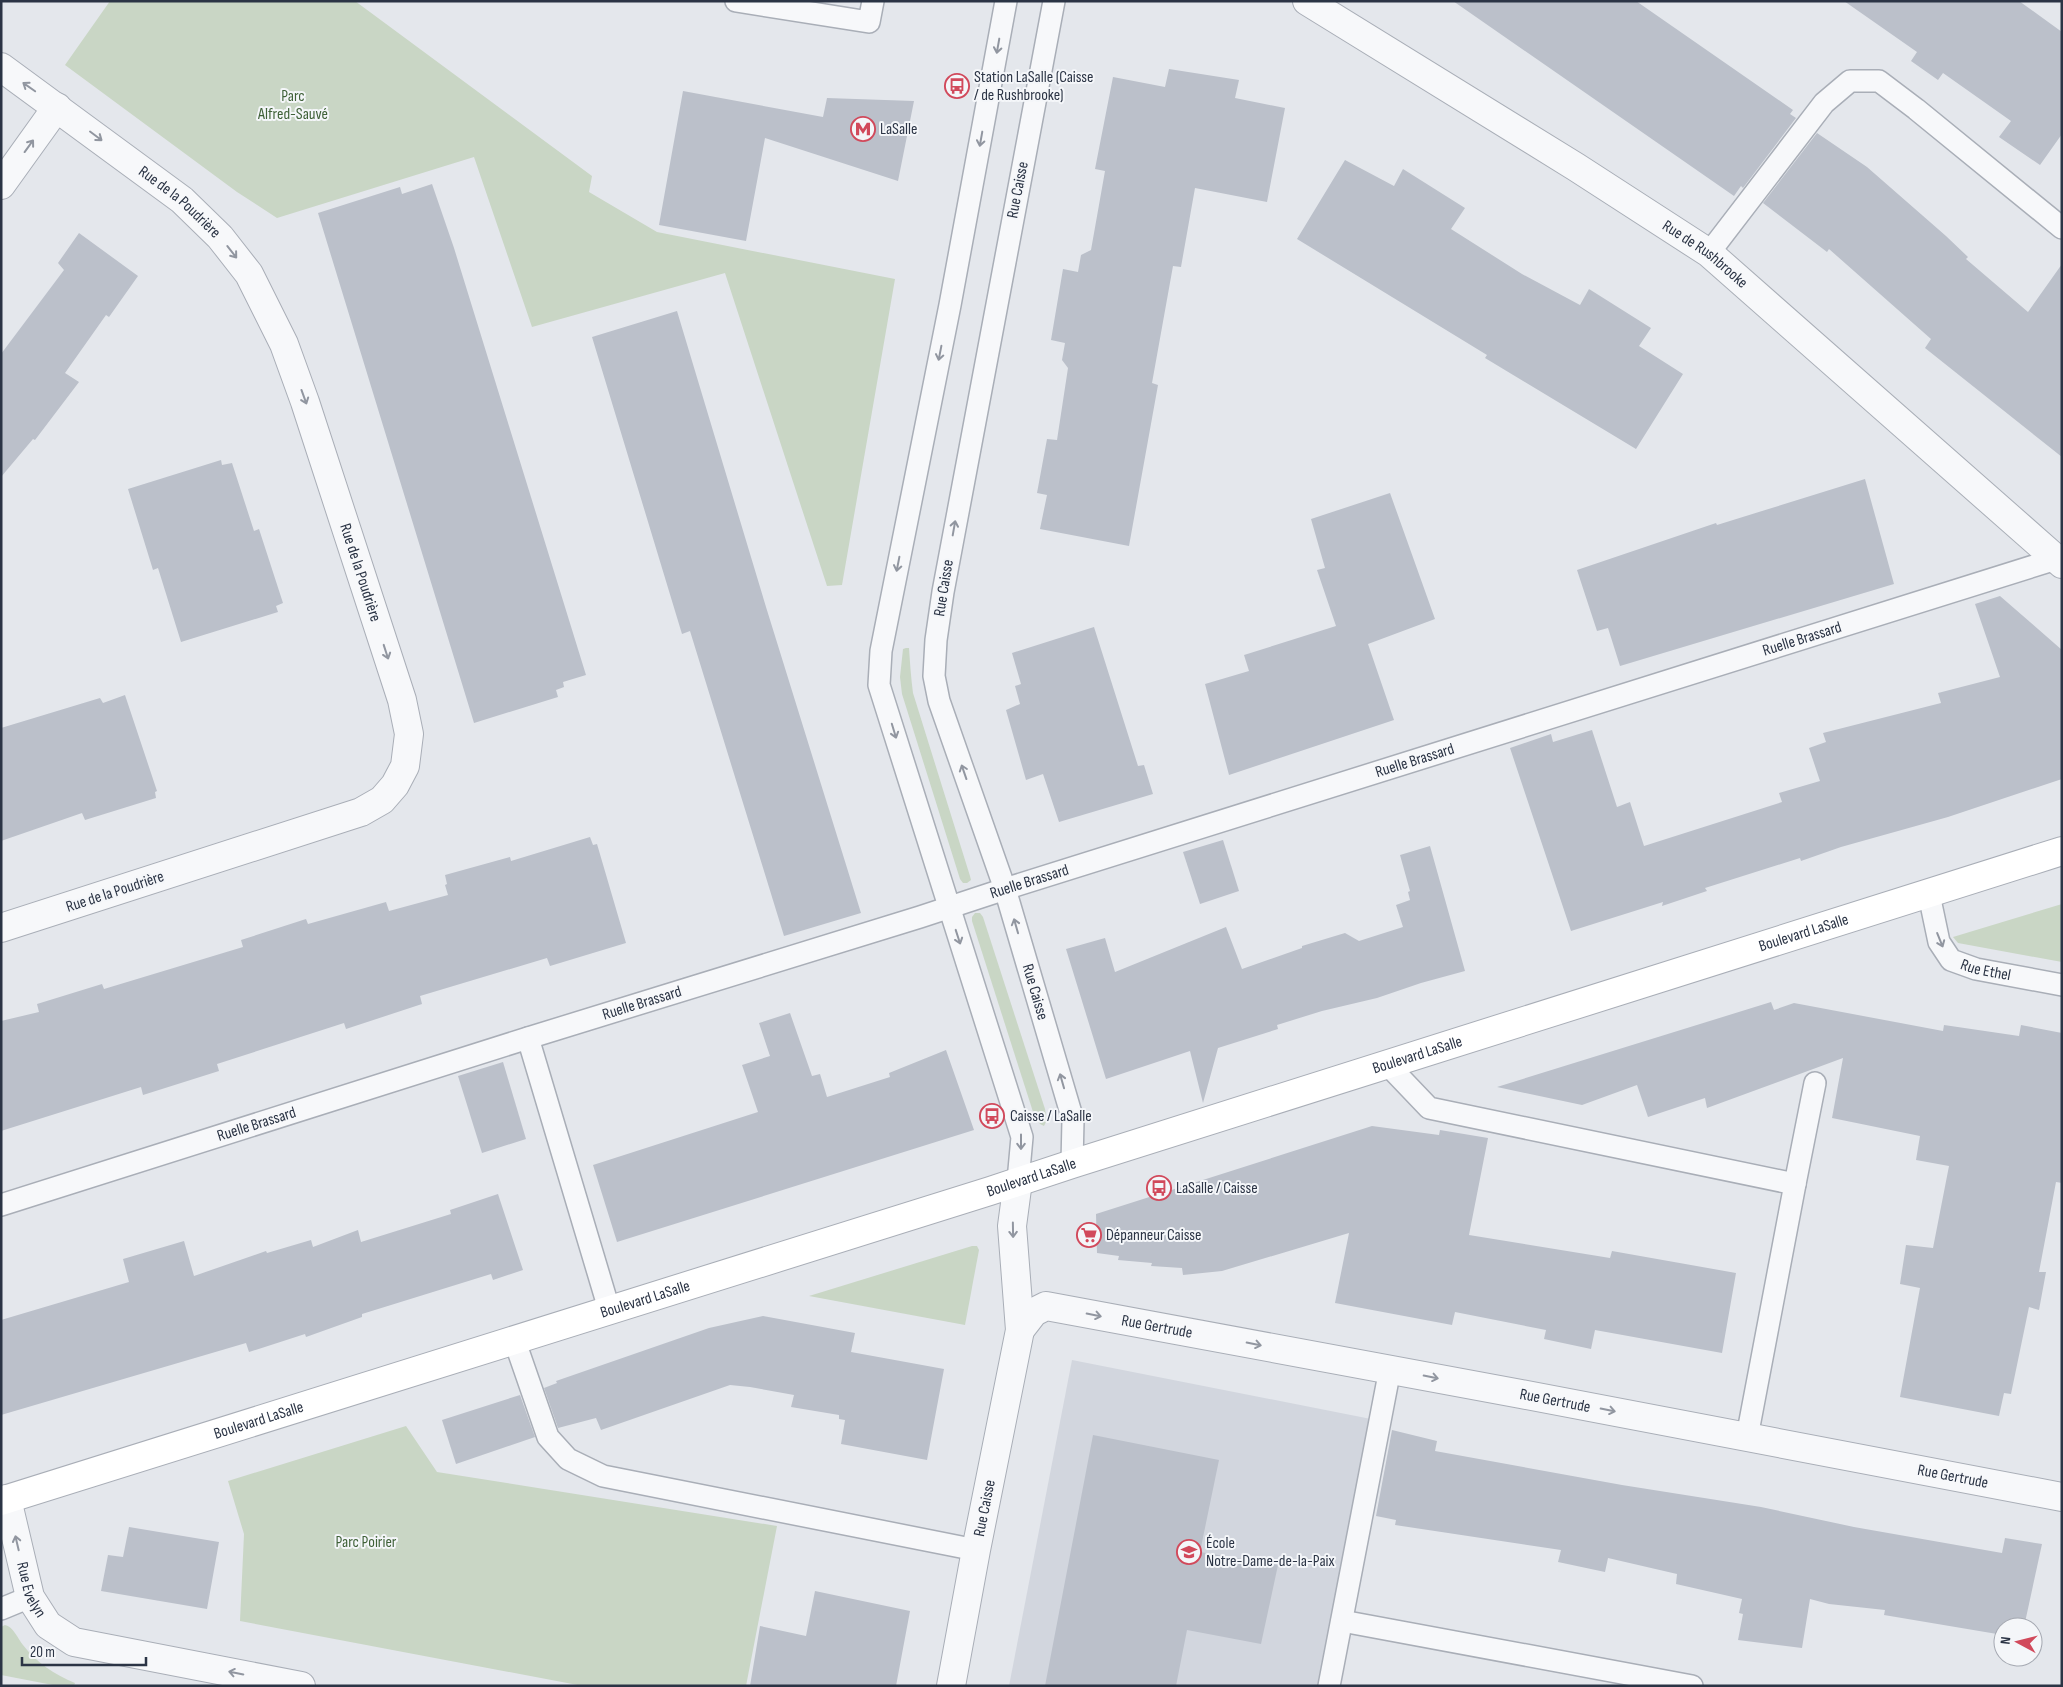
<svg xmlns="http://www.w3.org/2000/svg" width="2063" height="1687" font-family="'Sofia Sans Condensed',sans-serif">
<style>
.built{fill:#d2d6de}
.green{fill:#c9d6c5}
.building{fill:#bbc0ca}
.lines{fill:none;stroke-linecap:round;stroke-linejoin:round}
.lane-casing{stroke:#a9aeb7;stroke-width:24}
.street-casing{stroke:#a9aeb7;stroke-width:30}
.secondary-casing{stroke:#a9aeb7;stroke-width:30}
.lane{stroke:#f7f8fa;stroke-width:21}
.street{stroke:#f7f8fa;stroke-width:28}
.secondary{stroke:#fff;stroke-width:28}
.oneway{stroke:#9196a0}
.labels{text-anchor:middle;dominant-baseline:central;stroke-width:4;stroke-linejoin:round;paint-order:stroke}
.poi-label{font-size:16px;fill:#2b3445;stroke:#f4f6f9;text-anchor:start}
.park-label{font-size:16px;fill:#3f6138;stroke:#f4f6f9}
.street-label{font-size:16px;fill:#2b3445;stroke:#f4f6f9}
</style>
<rect width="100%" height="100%" fill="#e4e7ec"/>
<polygon class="built" points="1072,1360 1371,1419 1317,1686 1009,1686"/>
<g class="green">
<polygon points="110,1 355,1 592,176 589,192 657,232 895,279 842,585 827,586 725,273 532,327 474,157 277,218 237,192 65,65"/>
<path d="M906,648h3c1,15 2,30 4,45l57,183 1,4 -4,3h-4l-3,-4 -58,-185 -2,-17 3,-28z"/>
<polygon points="2062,904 2062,962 1958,943 1953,937"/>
<polygon points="975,913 980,913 983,917 1045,1109 1047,1120 1044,1126 1040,1124 1034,1115 972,921 972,917"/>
<polygon points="972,1246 977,1246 979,1250 965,1325 809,1296"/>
<polygon points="406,1426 437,1472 777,1526 746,1686 583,1686 240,1621 244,1534 228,1481"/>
<path d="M5,1625c8,1 13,14 18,20 13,17 32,30 52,38l-1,3h-16l-57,-11v-48z"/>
</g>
<g class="building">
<polygon points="1453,1 1636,1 1793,110 1790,114 1796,118 1743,188 1741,186 1734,196"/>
<polygon points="1844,1 2019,1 2062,32 2062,134 2040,165 1999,137 2011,121 1943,73 1938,80 1911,61 1917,52"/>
<polygon points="1169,69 1239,80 1235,98 1285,108 1267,202 1195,188 1181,267 1173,266 1152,383 1158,385 1129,546 1040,529 1047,495 1037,493 1047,439 1057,440 1068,368 1062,360 1065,343 1051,340 1063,269 1078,272 1081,255 1091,250 1105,171 1095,169 1113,77 1165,87"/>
<polygon points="683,91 823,117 827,98 914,101 898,181 765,138 746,241 659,225"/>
<polygon points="1817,133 1867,167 1946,236 1968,257 1966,259 2028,312 2062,264 2062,457 1925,348 1931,339 1829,249 1827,252 1763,203"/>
<polygon points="1345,160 1394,186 1403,169 1465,208 1451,229 1522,274 1580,305 1589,289 1651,328 1639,346 1683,374 1636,449 1485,358 1487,355 1297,239"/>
<polygon points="432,184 454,248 586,675 563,682 564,687 556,690 558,697 474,723 318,213 400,187 402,194"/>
<polygon points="79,233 138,276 109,317 106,315 65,373 79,382 35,440 33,439 1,477 1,354 64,270 58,263"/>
<polygon points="677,311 766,607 861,913 784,936 690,631 682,634 592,337"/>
<polygon points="221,460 222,465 232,463 254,531 259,529 283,603 276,606 278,612 181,642 158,568 153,570 128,489"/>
<polygon points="1865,479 1894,584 1620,666 1608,628 1597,631 1577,570 1716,523 1717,525"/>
<polygon points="1390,493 1435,619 1368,644 1394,720 1229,775 1205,684 1249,671 1244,655 1336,626 1317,570 1325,568 1311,519"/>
<polygon points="2000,596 2062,650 2062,779 1948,817 1841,847 1801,861 1800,858 1705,888 1707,891 1662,906 1663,902 1571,931 1510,748 1551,734 1553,742 1592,730 1617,807 1630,802 1644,846 1782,802 1779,793 1820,781 1809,748 1826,742 1823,733 1941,703 1938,693 2000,677 1975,604"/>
<polygon points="1094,627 1138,766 1144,765 1153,794 1059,822 1043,774 1026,780 1006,710 1020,704 1015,686 1021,684 1012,653"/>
<polygon points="125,695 157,791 155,792 156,798 85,820 82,813 1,841 1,728 100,698 103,703"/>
<polygon points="590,837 593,845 597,844 626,943 550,966 547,958 420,996 422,1004 346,1029 344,1023 217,1064 219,1071 143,1095 141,1087 1,1131 1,1021 39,1012 37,1004 102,984 104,989 243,947 241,940 306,919 308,924 386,902 389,911 448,895 445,885 447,884 445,875 510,857 511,861"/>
<polygon points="1223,840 1239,891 1200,904 1183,852"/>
<polygon points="1430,846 1465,971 1421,983 1377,998 1322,1011 1277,1025 1278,1029 1218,1048 1203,1103 1190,1051 1106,1079 1066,949 1105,938 1115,972 1226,927 1242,969 1302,948 1302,946 1345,933 1359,941 1403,927 1396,905 1410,900 1408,892 1410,891 1400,855"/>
<polygon points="1771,1002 1774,1010 1794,1003 1943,1031 1944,1025 2019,1036 2021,1025 2062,1033 2062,1183 2056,1182 2039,1272 2046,1272 2039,1310 2029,1307 2011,1394 2004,1393 1999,1416 1900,1397 1920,1288 1900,1284 1906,1245 1933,1248 1949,1166 1916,1160 1920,1136 1832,1118 1843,1058 1707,1108 1705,1098 1648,1117 1637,1085 1582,1105 1497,1087"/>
<polygon points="790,1013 812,1076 820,1074 827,1097 890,1077 889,1073 946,1050 974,1130 617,1242 593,1165 758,1112 742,1065 770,1056 759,1023"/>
<polygon points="503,1062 526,1139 482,1153 458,1076"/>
<polygon points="1372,1126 1439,1135 1440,1130 1488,1138 1469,1235 1610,1258 1612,1251 1736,1273 1722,1353 1595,1330 1591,1349 1544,1339 1546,1330 1455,1312 1452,1325 1335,1303 1349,1233 1222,1271 1183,1275 1182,1268 1151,1266 1152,1263 1118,1260 1119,1256 1097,1253 1096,1214"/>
<polygon points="498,1194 523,1270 493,1280 491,1274 362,1314 362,1317 306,1337 305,1334 249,1352 246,1343 1,1415 1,1320 129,1282 123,1259 184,1241 194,1276 266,1251 267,1253 311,1240 313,1247 358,1230 361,1242 451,1214 450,1210"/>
<polygon points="763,1316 855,1333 851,1352 944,1369 927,1460 841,1444 845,1420 839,1419 839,1415 791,1407 794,1395 750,1387 730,1385 601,1430 596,1418 558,1428 544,1388 557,1383 556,1381 709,1328"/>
<polygon points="520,1395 535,1437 456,1464 442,1420"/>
<polygon points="1392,1430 1437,1441 1435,1451 1622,1485 1761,1507 1854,1527 2002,1553 2005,1538 2042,1544 2024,1627 2003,1627 2003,1635 1884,1615 1885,1610 1829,1604 1810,1599 1802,1648 1738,1640 1743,1614 1739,1613 1742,1599 1676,1584 1677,1574 1608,1558 1605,1572 1558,1562 1561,1550 1395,1525 1396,1520 1376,1516"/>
<polygon points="1093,1435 1219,1460 1200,1552 1278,1565 1261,1644 1187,1630 1176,1686 1045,1686"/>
<polygon points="129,1527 219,1542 207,1609 101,1591 108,1555 123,1557"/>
<polygon points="815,1591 910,1611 896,1686 750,1686 760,1626 806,1636"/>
</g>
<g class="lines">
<defs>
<g id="lane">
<polyline points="736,1 869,22 873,1"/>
<polyline points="1006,1 950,305 881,651 879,685 1022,1137 1018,1181"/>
<path id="s1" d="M1054,1l-111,591 -7,48 -2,36 5,25 66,188 68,231 -1,44"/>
<polyline points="1709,253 1824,103 1850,81 1879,81 1916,109 2062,228"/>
<path id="s2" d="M1926,894l5,10 8,38 12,18 25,9 86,16"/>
<polyline points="528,1038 609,1309"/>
<polyline points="1387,1064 1429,1108 1795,1184 1747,1437"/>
<polyline points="1795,1184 1815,1083"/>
<path id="s3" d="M1,1205l527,-167 392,-121 85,-28 1051,-330"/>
<polyline points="514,1339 548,1437 568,1459 603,1476 976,1550"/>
<polyline points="1,1609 30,1597"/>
<polyline points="1342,1621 1692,1686"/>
<polyline points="1329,1686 1390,1369"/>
</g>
<g id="street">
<path id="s4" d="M1307,1l269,166 133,86 353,311"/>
<path id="s5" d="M1,67l181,133 38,37 29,37 35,70 21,58 97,298 7,34 -4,32 -10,19 -13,15 -21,12 -360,116"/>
<polyline points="1,185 57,107"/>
<path id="s6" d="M1020,1330l14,-18 12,-6 475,88 541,103"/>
<path id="s7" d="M7,1499l23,98 18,28 26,17 227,44"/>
<path id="s8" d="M951,1686l25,-136 44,-220 -8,-104 6,-45"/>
</g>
<g id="secondary">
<path id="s9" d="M1,1501l989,-310 82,-27 990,-313"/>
</g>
</defs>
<use href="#lane" class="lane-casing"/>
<use href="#street" class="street-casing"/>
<use href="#secondary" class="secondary-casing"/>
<use href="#lane" class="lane"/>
<use href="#street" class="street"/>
<use href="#secondary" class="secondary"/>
</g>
<defs><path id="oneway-shaft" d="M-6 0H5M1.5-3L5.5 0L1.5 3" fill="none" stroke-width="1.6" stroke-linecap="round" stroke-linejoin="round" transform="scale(1.25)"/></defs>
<g class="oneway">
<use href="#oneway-shaft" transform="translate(998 46) rotate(100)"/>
<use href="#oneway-shaft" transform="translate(29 87) rotate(-145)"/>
<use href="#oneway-shaft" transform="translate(96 136) rotate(37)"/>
<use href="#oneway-shaft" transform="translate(981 139) rotate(100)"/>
<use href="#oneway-shaft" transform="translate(29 146) rotate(-54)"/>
<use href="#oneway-shaft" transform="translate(232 252) rotate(52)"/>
<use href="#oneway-shaft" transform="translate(940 353) rotate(101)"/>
<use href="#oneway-shaft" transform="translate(304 397) rotate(70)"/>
<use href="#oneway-shaft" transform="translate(954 528) rotate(-80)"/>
<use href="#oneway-shaft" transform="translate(898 564) rotate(101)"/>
<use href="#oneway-shaft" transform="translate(386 652) rotate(72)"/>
<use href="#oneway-shaft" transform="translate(894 731) rotate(73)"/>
<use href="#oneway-shaft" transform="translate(964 772) rotate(-109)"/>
<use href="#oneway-shaft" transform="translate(1016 926) rotate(-106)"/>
<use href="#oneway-shaft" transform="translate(958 937) rotate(72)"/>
<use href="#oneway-shaft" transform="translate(1940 940) rotate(68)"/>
<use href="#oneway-shaft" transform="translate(1062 1081) rotate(-106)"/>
<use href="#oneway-shaft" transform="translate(1021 1142) rotate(90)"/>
<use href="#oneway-shaft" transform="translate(1013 1230) rotate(89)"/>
<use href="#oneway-shaft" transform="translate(1094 1315) rotate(11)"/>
<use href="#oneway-shaft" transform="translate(1254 1344) rotate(11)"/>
<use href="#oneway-shaft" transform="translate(1431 1377) rotate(11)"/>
<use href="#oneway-shaft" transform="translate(1608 1410) rotate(11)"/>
<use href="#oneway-shaft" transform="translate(17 1543) rotate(-103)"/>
<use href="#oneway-shaft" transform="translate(236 1673) rotate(-169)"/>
</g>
<defs>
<symbol id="bus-ring" viewBox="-11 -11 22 22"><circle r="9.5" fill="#f4f6f9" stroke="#d1495b" stroke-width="1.5"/><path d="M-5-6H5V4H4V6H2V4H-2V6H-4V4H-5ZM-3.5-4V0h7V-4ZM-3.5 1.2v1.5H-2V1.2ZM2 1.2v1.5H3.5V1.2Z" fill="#d1495b"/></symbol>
<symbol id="metro-ring" viewBox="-11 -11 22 22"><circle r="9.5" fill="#f4f6f9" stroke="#d1495b" stroke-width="1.5"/><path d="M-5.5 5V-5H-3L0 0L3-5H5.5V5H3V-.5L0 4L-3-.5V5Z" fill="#d1495b"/></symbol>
<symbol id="supermarket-ring" viewBox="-11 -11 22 22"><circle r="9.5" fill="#f4f6f9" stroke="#d1495b" stroke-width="1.5"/><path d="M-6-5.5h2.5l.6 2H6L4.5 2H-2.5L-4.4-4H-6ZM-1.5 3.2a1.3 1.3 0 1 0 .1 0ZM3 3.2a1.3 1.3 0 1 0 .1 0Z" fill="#d1495b"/></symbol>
<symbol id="school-ring" viewBox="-11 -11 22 22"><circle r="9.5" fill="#f4f6f9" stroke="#d1495b" stroke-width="1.5"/><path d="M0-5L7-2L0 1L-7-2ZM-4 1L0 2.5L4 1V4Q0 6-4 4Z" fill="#d1495b"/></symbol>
</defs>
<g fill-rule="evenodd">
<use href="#bus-ring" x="943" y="72" width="28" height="28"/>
<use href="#metro-ring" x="849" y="115" width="28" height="28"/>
<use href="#bus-ring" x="978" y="1102" width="28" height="28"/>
<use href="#bus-ring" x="1145" y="1174" width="28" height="28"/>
<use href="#supermarket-ring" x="1075" y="1221" width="28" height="28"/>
<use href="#school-ring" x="1175" y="1538" width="28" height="28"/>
</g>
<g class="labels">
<g class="poi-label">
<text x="974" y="77">Station LaSalle (Caisse<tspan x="974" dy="18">/ de Rushbrooke)</tspan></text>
<text x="880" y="129">LaSalle</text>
<text x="1010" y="1116">Caisse / LaSalle</text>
<text x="1176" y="1188">LaSalle / Caisse</text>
<text x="1106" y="1235">Dépanneur Caisse</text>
<text x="1206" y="1543">École<tspan x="1206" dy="18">Notre-Dame-de-la-Paix</tspan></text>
</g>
<g class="park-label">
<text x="293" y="96">Parc<tspan x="293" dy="18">Alfred-Sauvé</tspan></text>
<text x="366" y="1542">Parc Poirier</text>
</g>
<g class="street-label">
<text transform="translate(1018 190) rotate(-79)">Rue Caisse</text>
<text stroke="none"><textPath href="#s5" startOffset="224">Rue de la Poudrière</textPath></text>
<text stroke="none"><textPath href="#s4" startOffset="472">Rue de Rushbrooke</textPath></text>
<text stroke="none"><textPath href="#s5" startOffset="644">Rue de la Poudrière</textPath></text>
<text transform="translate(944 588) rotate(-81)">Rue Caisse</text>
<text stroke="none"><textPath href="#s3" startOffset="1888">Ruelle Brassard</textPath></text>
<text stroke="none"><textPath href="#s3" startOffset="1482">Ruelle Brassard</textPath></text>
<text stroke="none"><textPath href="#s3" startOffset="1078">Ruelle Brassard</textPath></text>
<text transform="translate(115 892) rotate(-18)">Rue de la Poudrière</text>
<text stroke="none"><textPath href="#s9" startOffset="1890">Boulevard LaSalle</textPath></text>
<text stroke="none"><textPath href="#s2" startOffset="108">Rue Ethel</textPath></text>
<text stroke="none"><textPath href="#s1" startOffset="1018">Rue Caisse</textPath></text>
<text stroke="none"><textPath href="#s3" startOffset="672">Ruelle Brassard</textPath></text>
<text stroke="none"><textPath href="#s9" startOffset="1485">Boulevard LaSalle</textPath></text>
<text stroke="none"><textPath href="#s3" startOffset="268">Ruelle Brassard</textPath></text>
<text stroke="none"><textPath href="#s9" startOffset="1080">Boulevard LaSalle</textPath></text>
<text stroke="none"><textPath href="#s9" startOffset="675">Boulevard LaSalle</textPath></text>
<text stroke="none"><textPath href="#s6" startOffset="149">Rue Gertrude</textPath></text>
<text stroke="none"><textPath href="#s6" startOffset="554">Rue Gertrude</textPath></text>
<text stroke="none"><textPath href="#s9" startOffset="270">Boulevard LaSalle</textPath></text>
<text stroke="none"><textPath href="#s6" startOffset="959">Rue Gertrude</textPath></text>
<text stroke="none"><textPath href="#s8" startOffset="181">Rue Caisse</textPath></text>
<text stroke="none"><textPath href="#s7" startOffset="94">Rue Evelyn</textPath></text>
</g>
</g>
<rect width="2063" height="1687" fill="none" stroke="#2b3445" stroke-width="5"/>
<g transform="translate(2018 1642) rotate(277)"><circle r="24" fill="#f4f6f9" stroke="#a4a8b1"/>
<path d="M0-4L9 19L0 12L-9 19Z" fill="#d1495b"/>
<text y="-8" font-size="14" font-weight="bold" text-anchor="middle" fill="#2b3445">N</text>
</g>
<path d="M22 1657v8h124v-8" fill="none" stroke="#2b3445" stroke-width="2.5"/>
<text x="30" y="1657" font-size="15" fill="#2b3445" stroke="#f4f6f9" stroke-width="4" paint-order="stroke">20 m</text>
</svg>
